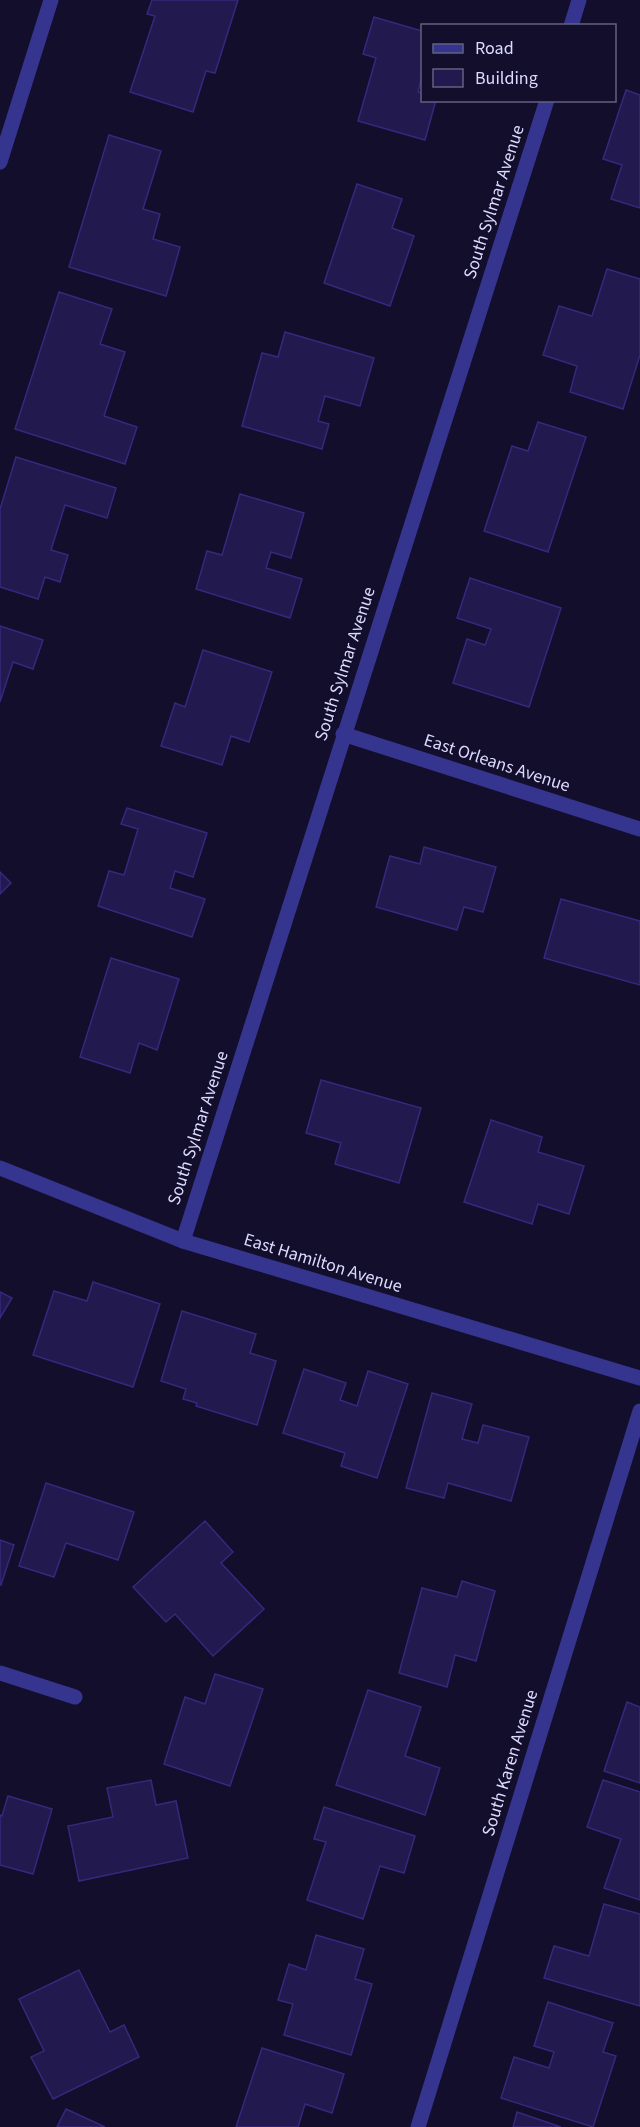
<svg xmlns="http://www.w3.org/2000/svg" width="640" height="2127" font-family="'Source Sans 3',sans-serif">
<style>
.building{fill:#22194f;stroke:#36287d;stroke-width:1.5}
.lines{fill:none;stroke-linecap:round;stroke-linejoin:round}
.minor{stroke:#35358f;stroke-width:15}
.labels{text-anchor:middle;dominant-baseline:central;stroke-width:4.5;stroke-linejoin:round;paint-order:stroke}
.street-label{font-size:18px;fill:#dcdaff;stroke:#120e2c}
</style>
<rect width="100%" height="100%" fill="#120e2c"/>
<g class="building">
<polygon points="152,0 238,0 215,73 206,71 193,112 130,92 155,16 147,14"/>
<polygon points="374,17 422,31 422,75 418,92 422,93 422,100 436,100 425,140 358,121 376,58 363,54"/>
<polygon points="626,90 640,95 640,208 611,199 622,165 603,159"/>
<polygon points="109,135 161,151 143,209 160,214 153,239 180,247 166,296 69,267"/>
<polygon points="357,184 402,199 392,228 414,236 390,306 324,283"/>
<polygon points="607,269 640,279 640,355 623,409 570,392 577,366 543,355 559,306 592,316"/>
<polygon points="59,292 112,309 100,344 125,352 104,416 137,427 125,464 15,429"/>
<polygon points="285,332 374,358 360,406 325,396 318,421 329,424 322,449 242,426 262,353 278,357"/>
<polygon points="538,422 586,437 548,552 484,531 512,446 528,451"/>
<polygon points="16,457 116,488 107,518 65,505 51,550 68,555 60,582 45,577 38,599 0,587 0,509"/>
<polygon points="240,494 304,513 291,558 271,552 266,568 302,579 290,618 196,589 207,551 222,555"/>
<polygon points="470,578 561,608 529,707 453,683 467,639 485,645 491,629 457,618"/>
<polygon points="0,626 43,640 33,669 13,662 0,702"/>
<polygon points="203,650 272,672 249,742 231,736 222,765 161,746 175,703 185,707"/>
<polygon points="127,808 207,833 193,877 175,871 170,888 205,899 192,937 98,906 109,871 124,875 138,829 121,824"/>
<polygon points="424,847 496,867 483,912 464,907 457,930 376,907 390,856 420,864"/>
<polygon points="0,872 11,883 0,894"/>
<polygon points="561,899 640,921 640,985 544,958"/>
<polygon points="111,958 179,979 157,1050 139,1043 130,1073 80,1057"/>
<polygon points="321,1080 421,1108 399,1183 335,1164 341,1143 306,1133"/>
<polygon points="491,1120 542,1137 538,1152 584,1166 569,1214 538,1204 532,1224 464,1202"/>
<polygon points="93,1282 160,1304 133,1387 33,1355 54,1291 87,1301"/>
<polygon points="0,1292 12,1298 0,1318"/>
<polygon points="182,1311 256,1334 250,1353 276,1361 257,1425 196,1406 197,1403 183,1399 186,1389 161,1381"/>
<polygon points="304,1369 346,1383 340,1400 357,1406 368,1371 408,1384 377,1478 341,1466 345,1453 283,1433"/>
<polygon points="432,1393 472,1404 462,1439 478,1443 483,1425 529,1437 511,1501 448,1483 444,1498 406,1488"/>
<polygon points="46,1483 134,1512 118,1560 66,1543 54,1577 19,1566"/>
<polygon points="205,1521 233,1552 221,1563 264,1609 213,1656 175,1614 166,1622 133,1587"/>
<polygon points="0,1540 14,1545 1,1585 0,1584"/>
<polygon points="462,1581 495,1591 476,1661 455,1655 447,1687 399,1673 422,1588 457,1597"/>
<polygon points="215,1674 263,1689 230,1786 164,1764 185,1697 205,1704"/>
<polygon points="368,1690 421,1707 405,1756 440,1768 425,1815 336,1785"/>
<polygon points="627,1702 640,1707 640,1783 604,1771"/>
<polygon points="151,1780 156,1805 176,1801 188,1858 79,1881 68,1826 113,1817 107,1788"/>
<polygon points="603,1780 640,1792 640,1900 604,1888 621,1839 587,1827"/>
<polygon points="8,1796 52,1809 33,1874 0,1865 0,1815 2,1816"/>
<polygon points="324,1807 415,1836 404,1873 380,1866 363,1919 307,1900 326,1842 314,1839"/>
<polygon points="604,1904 640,1914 640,2006 544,1978 554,1946 589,1956"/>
<polygon points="316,1935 364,1949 355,1979 372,1984 351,2055 284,2035 293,2004 278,2000 289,1964 306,1970"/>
<polygon points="79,1970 110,2032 124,2025 139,2057 53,2099 31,2057 44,2051 19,1999"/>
<polygon points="548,2002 613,2023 603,2052 616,2056 593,2127 501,2098 514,2057 549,2068 554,2052 534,2046"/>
<polygon points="262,2048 344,2074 332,2113 305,2104 298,2127 236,2127"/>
<polygon points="66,2109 105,2127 57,2127"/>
<polygon points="517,2112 561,2127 513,2127"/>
</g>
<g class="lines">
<g class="minor">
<polyline points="571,26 579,0"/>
<polyline points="0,162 51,0"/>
<polyline points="343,734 640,829"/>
<polyline points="0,1168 183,1241 640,1378"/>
<polyline points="183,1241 547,100"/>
<polyline points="0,1673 75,1697"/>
<polyline points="418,2127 640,1411"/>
</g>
</g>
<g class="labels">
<g class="street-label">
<text transform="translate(494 202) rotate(-72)">South Sylmar Avenue</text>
<text transform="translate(345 664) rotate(-72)">South Sylmar Avenue</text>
<text transform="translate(497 763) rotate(18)">East Orleans Avenue</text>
<text transform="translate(198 1128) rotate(-72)">South Sylmar Avenue</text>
<text transform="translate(323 1263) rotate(17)">East Hamilton Avenue</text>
<text transform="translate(510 1763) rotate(-73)">South Karen Avenue</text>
</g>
</g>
<rect x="421" y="24" width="195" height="78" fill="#120e2c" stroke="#636080" stroke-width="1.5"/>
<rect x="433" y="44" width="30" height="9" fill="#35358f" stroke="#636080" stroke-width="1.5"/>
<text x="475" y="54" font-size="18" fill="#dcdaff">Road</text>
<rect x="433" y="69" width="30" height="18" fill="#22194f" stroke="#636080" stroke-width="1.5"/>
<text x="475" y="84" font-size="18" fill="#dcdaff">Building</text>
</svg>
